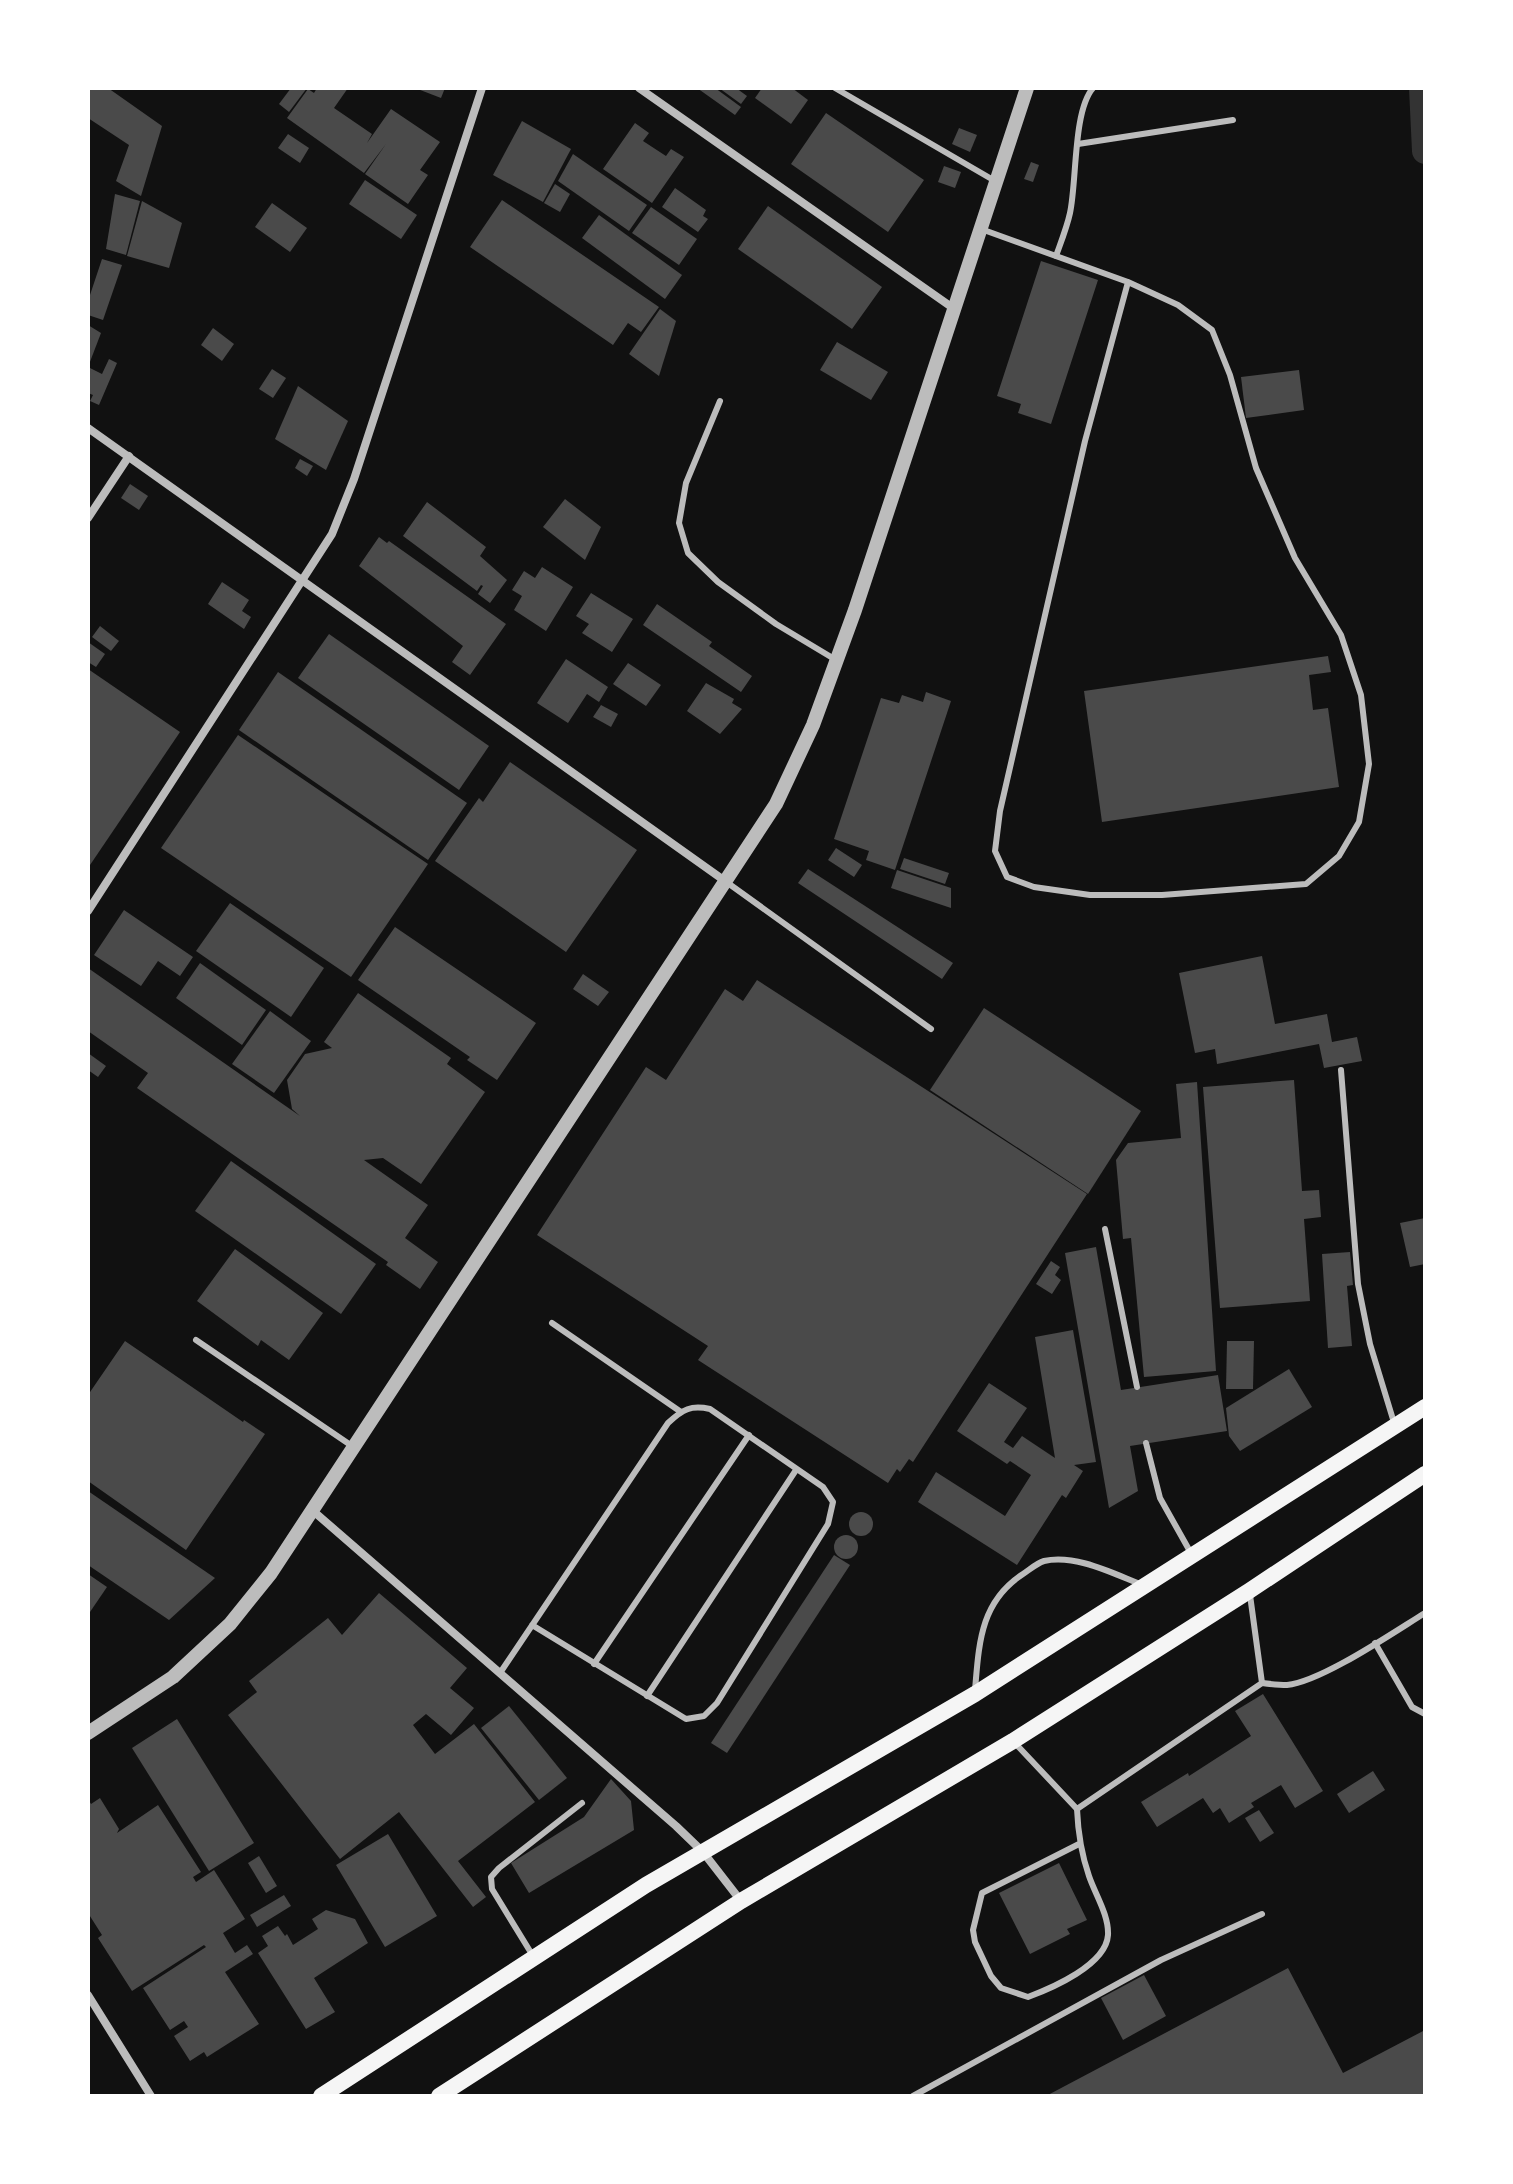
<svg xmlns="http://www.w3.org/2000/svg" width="1513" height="2184" font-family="Jost,sans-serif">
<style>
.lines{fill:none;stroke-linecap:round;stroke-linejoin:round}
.canal{stroke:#333;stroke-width:26}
.building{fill:#4a4a4a}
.service{stroke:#bcbcbc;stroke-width:6}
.minor{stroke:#bcbcbc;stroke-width:8}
.tertiary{stroke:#bcbcbc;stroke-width:14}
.secondary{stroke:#f5f5f5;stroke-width:16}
</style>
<rect width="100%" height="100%" fill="#111"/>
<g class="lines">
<polyline class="canal" points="1422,88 1425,151"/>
</g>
<g class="building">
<polygon points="88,88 108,88 162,126 141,196 116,181 129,145 88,118"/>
<polygon points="291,88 307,88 289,112 279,104"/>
<polygon points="317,88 348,88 334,108 372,134 367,143 391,109 440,142 420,170 428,175 408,204 365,174 386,144 364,173 287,118 308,89 314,93"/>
<polygon points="415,88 445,88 441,98"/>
<polygon points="697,88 715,88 741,107 735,115"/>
<polygon points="719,88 736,88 747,96 741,104"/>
<polygon points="762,88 792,88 808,100 791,124 755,98"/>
<polygon points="826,113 924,180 888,232 791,164"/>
<polygon points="522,121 571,149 543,202 493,175"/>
<polygon points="635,123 649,133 643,141 666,156 671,149 684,157 652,203 603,169"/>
<polygon points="959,128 977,135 970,152 952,144"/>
<polygon points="288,134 309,148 300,163 278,148"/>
<polygon points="573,154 647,205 629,231 558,181"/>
<polygon points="1031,162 1039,165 1033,182 1024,179"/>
<polygon points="944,166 961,172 955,188 938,182"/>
<polygon points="365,180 417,215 401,239 349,204"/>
<polygon points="555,184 570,194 560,212 544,203"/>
<polygon points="675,188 706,210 703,216 708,219 698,232 662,207"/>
<polygon points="115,194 140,201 126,255 106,249"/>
<polygon points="502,200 659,307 641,332 628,323 613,345 470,247"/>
<polygon points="142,201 182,223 169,268 127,256"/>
<polygon points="272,203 307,228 290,252 255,227"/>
<polygon points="768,206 882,287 852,329 738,249"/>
<polygon points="651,207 697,239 679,265 632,233"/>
<polygon points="599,215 682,275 665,299 582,238"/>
<polygon points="102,259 122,265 103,320 88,315 88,301"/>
<polygon points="1041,261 1098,280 1051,424 1018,413 1021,404 997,396"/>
<polygon points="660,309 676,321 659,376 629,354"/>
<polygon points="88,325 101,333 88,367"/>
<polygon points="213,328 234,344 222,361 201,345"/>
<polygon points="837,342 888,372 871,400 820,370"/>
<polygon points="109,359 117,363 99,405 90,401 93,395 88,393 88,374 90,368 102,374"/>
<polygon points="272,369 286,378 273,398 259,389"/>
<polygon points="1299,370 1304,410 1246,418 1241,377"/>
<polygon points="298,386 348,421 326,470 275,439"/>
<polygon points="300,459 313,466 307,476 295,468"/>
<polygon points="130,484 148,496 139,510 121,498"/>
<polygon points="565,499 601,527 585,560 543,527"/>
<polygon points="427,502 486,547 480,556 507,580 490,603 478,594 483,586 481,585 477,591 403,536"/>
<polygon points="379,537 387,543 389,541 506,624 470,675 452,662 463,646 359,566"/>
<polygon points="542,567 573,587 546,631 514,610 522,596 512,590 524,571 535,578"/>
<polygon points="222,582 249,600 242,611 251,617 244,629 208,604"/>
<polygon points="591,593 633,619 612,652 582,633 589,624 576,616"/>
<polygon points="657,604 712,642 709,646 752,676 741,692 643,625"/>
<polygon points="100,626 119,641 111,651 92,637"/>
<polygon points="329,634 489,746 459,790 298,678"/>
<polygon points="88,642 105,654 96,667 88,662"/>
<polygon points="1328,656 1331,672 1309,675 1313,710 1328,708 1339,787 1102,822 1084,691"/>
<polygon points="566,659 608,687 599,702 587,694 568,723 537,703"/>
<polygon points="628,663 661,685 646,706 613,684"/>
<polygon points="88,669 180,732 88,868"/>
<polygon points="278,672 467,803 428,860 239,730"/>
<polygon points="706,683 734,699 732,703 742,709 720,734 687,711"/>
<polygon points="926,692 951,701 895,870 866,860 869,851 834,839 881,698 899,703 902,695 923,702"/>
<polygon points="601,705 618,714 611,727 593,717"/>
<polygon points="238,735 428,864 351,977 161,848"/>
<polygon points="510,762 637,850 566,952 435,861 479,798 483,802"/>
<polygon points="836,848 862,865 854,877 828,860"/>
<polygon points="904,858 949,873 945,884 900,869"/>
<polygon points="808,869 953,963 942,979 798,883"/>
<polygon points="897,870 951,888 951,908 891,888"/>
<polygon points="230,903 324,968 291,1017 196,951"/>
<polygon points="124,910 193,957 180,976 158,961 141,986 94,955"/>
<polygon points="395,927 536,1023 497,1080 467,1060 470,1057 358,980"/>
<polygon points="1262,956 1275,1024 1327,1014 1332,1042 1357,1037 1362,1061 1324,1068 1319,1044 1217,1064 1215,1049 1195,1053 1179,973"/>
<polygon points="200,963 266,1010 242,1045 176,998"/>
<polygon points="88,968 300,1116 292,1109 287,1080 305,1054 332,1048 324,1042 358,993 451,1058 447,1064 485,1092 421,1184 383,1158 364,1160 428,1205 405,1238 438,1262 420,1289 386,1265 388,1262 137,1088 148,1073 88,1031"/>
<polygon points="583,974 609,992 598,1006 573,989"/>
<polygon points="757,980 1087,1194 913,1462 909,1459 900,1472 897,1469 888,1483 698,1360 708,1346 537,1235 646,1067 666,1080 725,989 743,1001"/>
<polygon points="984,1008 1141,1111 1088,1194 930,1090"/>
<polygon points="270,1011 311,1041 274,1093 232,1064"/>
<polygon points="88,1053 106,1066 98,1077 88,1070"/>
<polygon points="1294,1080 1302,1191 1319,1190 1321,1217 1304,1219 1310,1301 1220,1308 1203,1087"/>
<polygon points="1197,1082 1216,1371 1144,1377 1131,1238 1123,1239 1116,1160 1128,1143 1181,1138 1176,1084"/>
<polygon points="231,1161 376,1264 341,1314 195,1211"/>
<polygon points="1425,1218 1425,1264 1410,1267 1400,1223"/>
<polygon points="1096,1247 1121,1390 1218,1375 1227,1431 1130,1446 1138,1491 1109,1508 1065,1253"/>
<polygon points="235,1249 323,1313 289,1360 261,1340 258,1346 197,1301"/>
<polygon points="1350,1252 1353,1285 1347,1286 1352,1346 1328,1348 1322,1254"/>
<polygon points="1051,1261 1060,1267 1055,1275 1061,1280 1052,1294 1036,1284"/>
<polygon points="1073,1330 1096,1462 1074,1465 1083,1471 1066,1498 1062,1495 1017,1565 918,1502 936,1472 1005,1516 1031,1475 1010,1461 1007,1464 957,1431 989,1383 1027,1408 1004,1442 1013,1448 1022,1436 1055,1458 1035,1337"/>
<polygon points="125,1341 243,1422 244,1420 265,1434 186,1550 88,1481 88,1395"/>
<polygon points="1227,1341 1254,1341 1253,1389 1226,1389"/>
<polygon points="1289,1369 1312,1407 1240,1451 1229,1436 1226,1408"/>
<polygon points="88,1491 215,1578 169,1620 88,1565"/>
<circle cx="861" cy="1524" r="12"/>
<circle cx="846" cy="1547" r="12"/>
<polygon points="834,1555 850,1565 727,1753 711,1743"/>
<polygon points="88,1574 107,1587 90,1612 88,1611"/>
<polygon points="379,1593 467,1668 450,1688 474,1708 451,1735 426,1714 413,1725 435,1754 474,1724 535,1802 458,1861 486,1897 473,1907 399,1812 340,1859 228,1715 257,1692 249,1681 328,1618 342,1635"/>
<polygon points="1263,1694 1323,1791 1295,1808 1281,1785 1251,1803 1254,1807 1229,1823 1220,1808 1213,1813 1203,1798 1157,1827 1141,1802 1188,1773 1189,1776 1251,1736 1235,1711"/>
<polygon points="509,1706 567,1778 539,1800 481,1728"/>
<polygon points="177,1719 254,1843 209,1871 132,1748"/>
<polygon points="1373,1771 1385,1790 1349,1813 1337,1794"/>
<polygon points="611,1779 631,1801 634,1830 529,1893 511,1863 584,1817"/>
<polygon points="100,1798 119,1829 117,1833 158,1805 201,1872 193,1877 196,1882 214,1870 245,1919 223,1933 235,1953 247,1945 253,1954 225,1972 259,2024 207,2057 204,2052 190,2061 174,2036 188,2027 184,2021 170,2030 143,1988 206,1947 204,1945 132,1991 98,1938 102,1935 88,1913 88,1799 91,1804"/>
<polygon points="1259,1810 1274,1833 1260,1842 1245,1818"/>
<polygon points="388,1834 437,1916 385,1947 336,1865"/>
<polygon points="259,1856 277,1886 266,1893 248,1863"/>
<polygon points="1059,1863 1087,1920 1067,1929 1070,1934 1030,1954 999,1893"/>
<polygon points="284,1895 291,1906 257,1927 250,1915"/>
<polygon points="326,1910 355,1919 368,1943 314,1978 335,2012 306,2029 258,1953 268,1946 262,1936 278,1926 285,1936 287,1934 293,1945 318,1929 312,1919"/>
<polygon points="1288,1968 1343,2073 1425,2030 1425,2096 1046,2096"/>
<polygon points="1144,1975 1166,2016 1123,2040 1101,1998"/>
</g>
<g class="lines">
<g class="service">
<polyline points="835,88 995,181"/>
<polyline points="1078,144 1233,120"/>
<polyline points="981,229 1128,282 1178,305 1212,330 1230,375 1256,468 1295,558 1341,635 1361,695 1369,764 1359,822 1339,856 1306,884 1162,895 1090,895 1034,887 1007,877 995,851 1000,811 1085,441 1128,282"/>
<path d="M1056,256c5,-14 11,-29 14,-43 7,-32 3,-102 23,-125"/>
<polyline points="720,401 686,483 679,523 688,553 718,582 776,624 836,660"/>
<polyline points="725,881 931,1029"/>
<polyline points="1341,1070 1358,1284 1370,1344 1395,1426"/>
<polyline points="1105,1229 1137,1387"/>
<polyline points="552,1323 681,1412"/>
<polyline points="196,1340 352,1446"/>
<polyline points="1146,1443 1160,1498 1192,1555"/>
<polyline points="1375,1643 1412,1707 1425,1714"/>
<polyline points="594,1664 749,1435"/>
<path d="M500,1673l168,-250c15,-14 23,-18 42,-14l113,78 10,15 -5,22 -111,179 -13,13 -18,3 -154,-94"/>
<path d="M1262,1683c8,1 17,2 25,2 34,-3 107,-53 138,-72"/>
<path d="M975,1690c4,-46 5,-88 48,-116 6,-4 14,-11 21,-13 31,-7 68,12 96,23"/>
<polyline points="647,1696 796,1470"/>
<polyline points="1014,1742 1077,1809 1262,1683 1250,1595"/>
<path d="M1077,1809c1,24 4,44 12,67 6,18 20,39 19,59 -2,30 -56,53 -80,62l-27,-9 -10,-12 -16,-34 -2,-12 9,-37 97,-49"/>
<polyline points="533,1956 492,1889 491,1877 499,1868 582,1803"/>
<polyline points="913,2096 1161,1960 1262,1914"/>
</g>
<g class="minor">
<polyline points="639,88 953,308"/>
<polyline points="88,428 725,881"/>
<polyline points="88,518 129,456"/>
<polyline points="88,911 332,534 354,479 482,88"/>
<polyline points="312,1510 676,1826 703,1852 741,1901"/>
<polyline points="88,1995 151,2096"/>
</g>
<polyline class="tertiary" points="88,1733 173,1677 230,1624 271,1573 776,804 813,725 855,610 1027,88"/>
<g class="secondary">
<polyline points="321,2096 646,1885 975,1694 1425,1407"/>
<polyline points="439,2096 741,1901 1013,1741 1249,1591 1425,1474"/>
</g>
</g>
<rect width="1513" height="2184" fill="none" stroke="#ffffff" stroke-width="180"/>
</svg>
